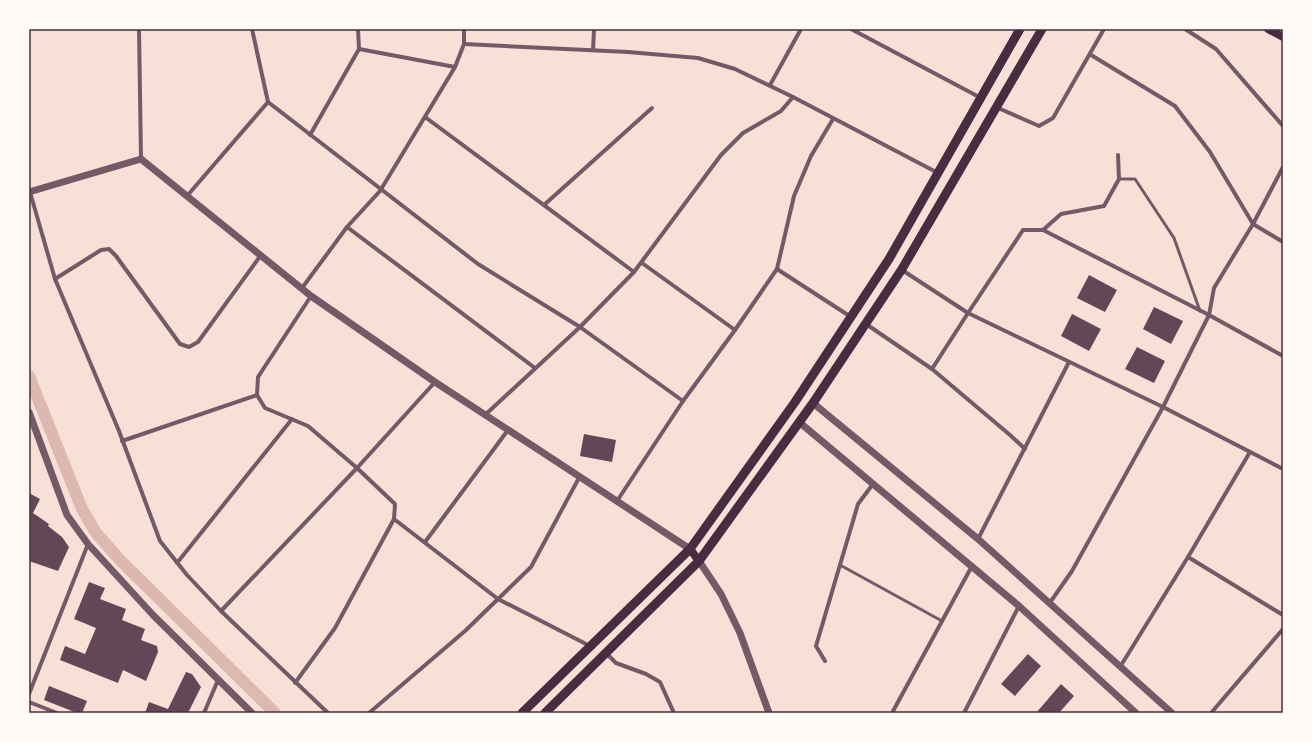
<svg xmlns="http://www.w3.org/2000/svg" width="1312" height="742" font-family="Figtree,sans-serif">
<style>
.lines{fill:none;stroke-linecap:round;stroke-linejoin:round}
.canal{stroke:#dcb8b0;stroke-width:12}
.building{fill:#644757}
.service{stroke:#755966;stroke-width:3}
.minor{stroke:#755966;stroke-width:4}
.tertiary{stroke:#755966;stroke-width:7}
.secondary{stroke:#4a2c40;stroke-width:8}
.primary{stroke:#4a2c40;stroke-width:9}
.neatline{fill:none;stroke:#4a2c40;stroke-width:1.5}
</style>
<rect width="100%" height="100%" fill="#f7e1d7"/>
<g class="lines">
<polyline class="canal" points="29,376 82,509 96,533 120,560 275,713"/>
</g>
<g class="building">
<polygon points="1089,275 1117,290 1105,312 1077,298"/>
<polygon points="1154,307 1183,321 1171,344 1143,329"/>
<polygon points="1072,314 1101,329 1089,351 1061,336"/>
<polygon points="1137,347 1165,361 1154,383 1125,369"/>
<polygon points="584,434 616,440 612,462 580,456"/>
<polygon points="29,493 40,499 33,513 49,524 48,526 62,537 69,547 58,571 29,561"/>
<polygon points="89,582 105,588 100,599 126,609 122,620 145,629 141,640 157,646 158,652 146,681 123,670 118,683 60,660 65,646 85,654 96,628 74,619"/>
<polygon points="1028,654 1041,666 1015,696 1001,684"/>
<polygon points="186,672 192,674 201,687 188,713 145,713 149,702 168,709"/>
<polygon points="1061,684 1074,696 1059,713 1036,713"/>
<polygon points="49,686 87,701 82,713 77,713 44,700"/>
</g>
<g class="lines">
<g class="service">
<polyline points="1119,179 1135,179 1174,238 1200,311"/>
<polyline points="840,565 942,621"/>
</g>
<g class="minor">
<polyline points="139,29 141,159"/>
<polyline points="252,29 268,102 478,264 580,327 683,401"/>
<polyline points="851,29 981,98"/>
<polyline points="1185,29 1216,49 1283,126"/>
<polyline points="464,44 628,52 698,58 735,69 793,97"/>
<polyline points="359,49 455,67"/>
<polyline points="593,50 594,29"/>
<polyline points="1091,55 1175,106 1210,152 1253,224 1283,242"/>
<polyline points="770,85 801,29"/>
<polyline points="996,107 1039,126 1053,118 1104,29"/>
<polyline points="425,117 634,272"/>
<polyline points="310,135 359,49 358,29"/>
<polyline points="30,192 55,279 119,431 160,541 187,575 221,611 328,713"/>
<polyline points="187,196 268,102"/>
<polyline points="544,205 652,108"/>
<polyline points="347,227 535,368"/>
<polyline points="1043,230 1061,214 1104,206 1119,179 1118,155"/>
<polyline points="642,263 735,330"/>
<polyline points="777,269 851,317"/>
<polyline points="902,270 968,313 1023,230 1043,230 1209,315 1283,356"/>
<polyline points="55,279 101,250 109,249 116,256 180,344 189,347 198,342 261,255"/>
<polyline points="302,288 347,227 380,191 455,67 464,44 464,29"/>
<polyline points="311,296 258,377 257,395 265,408 308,426 357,468 395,504 394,519 498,599 590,646"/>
<polyline points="866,324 932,369 1010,435 1025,449"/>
<polyline points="932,369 968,313 1163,407 1283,469"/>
<polyline points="485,415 580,327 634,272 721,155 743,133 781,111 793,97 938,173"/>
<polyline points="122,441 257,395"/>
<polyline points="617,501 683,401 735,330 777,269 794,196 811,156 833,119"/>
<polyline points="978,539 1069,362"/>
<polyline points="425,542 508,430"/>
<polyline points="1188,557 1283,615"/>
<polyline points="177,563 292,419"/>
<polyline points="1049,604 1072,571 1163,407 1209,315 1214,288 1253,224 1283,167"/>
<polyline points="221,611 357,468 435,382"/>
<polyline points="606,653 616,663 646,674 660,682 674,713"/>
<polyline points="825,661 816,646 858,504 873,484"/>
<polyline points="1120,667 1188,557 1250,452"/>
<polyline points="295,683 335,628 394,519"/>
<polyline points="29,694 88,544"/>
<polyline points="29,702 57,713"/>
<polyline points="204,713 218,680"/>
<polyline points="369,713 465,631 531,567 580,476"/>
<polyline points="892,713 972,566"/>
<polyline points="964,713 1019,606"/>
<polyline points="1211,713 1283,629"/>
</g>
<g class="tertiary">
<polyline points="29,192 141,159 311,296 435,382 690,549"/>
<polyline points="813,403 978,539 1172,713"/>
<polyline points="29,412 67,515 88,544 153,615 252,713"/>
<polyline points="799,422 1019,606 1136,713"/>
<polyline points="699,561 721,594 740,633 769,713"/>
</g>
<g class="secondary">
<polyline points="1268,29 1283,37"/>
<polyline points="690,549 699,561"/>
</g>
<g class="primary">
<polyline points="522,713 690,549 795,402 889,259 1020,29"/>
<polyline points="545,713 699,561 813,403 902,269 1042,29"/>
</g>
</g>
<rect width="1312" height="742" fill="none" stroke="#fffaf5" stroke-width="60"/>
<rect x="30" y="30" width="1252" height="682" class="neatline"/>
</svg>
